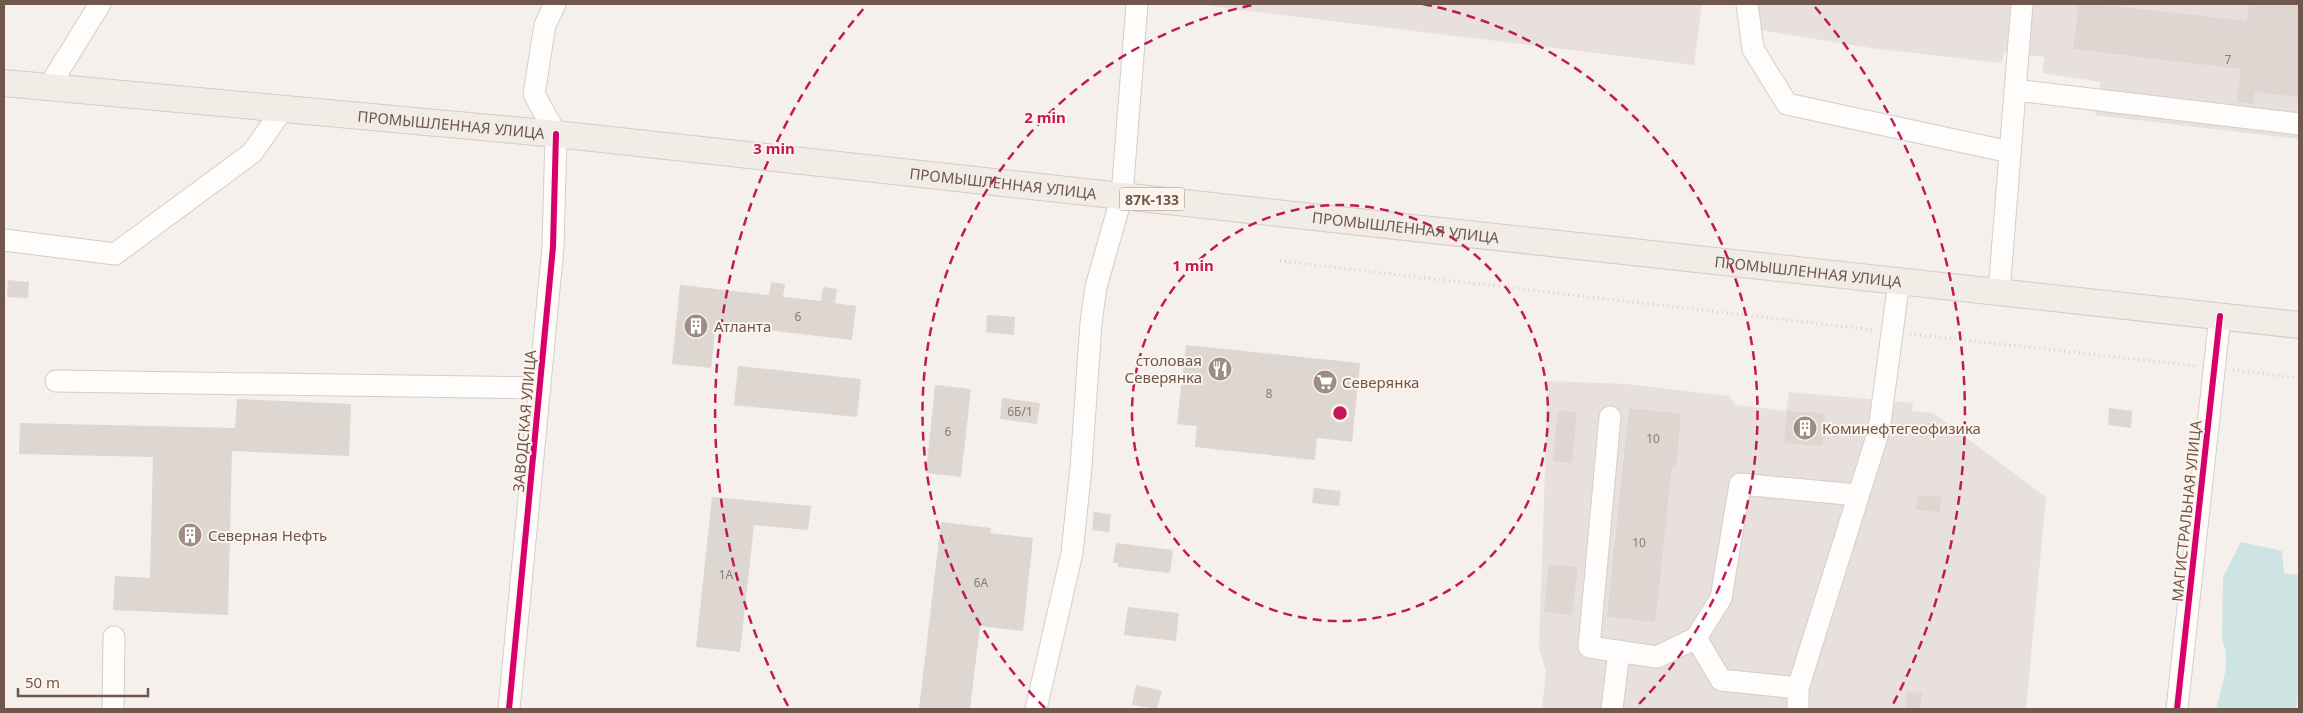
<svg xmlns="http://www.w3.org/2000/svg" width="2303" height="713" font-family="'Noto Sans',sans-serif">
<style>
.industrial{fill:#e7e0dc}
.water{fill:#cee4e3}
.building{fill:#ded6d1}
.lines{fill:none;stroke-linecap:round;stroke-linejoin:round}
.minor-casing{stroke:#d4cdc9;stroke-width:23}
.major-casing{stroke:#d3cbc7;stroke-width:28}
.path{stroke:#d6cfcb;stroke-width:3;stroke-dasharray:1 4;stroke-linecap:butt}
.minor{stroke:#fefdfc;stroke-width:21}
.major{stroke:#f1ece6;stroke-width:26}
.cycleway-casing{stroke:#fdf4ec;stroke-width:9}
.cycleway{stroke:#d6006c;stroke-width:6}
.ring{fill:none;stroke:#c2185b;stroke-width:2.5;stroke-dasharray:9 6}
.labels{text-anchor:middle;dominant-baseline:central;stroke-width:4;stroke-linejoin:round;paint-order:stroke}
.number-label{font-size:12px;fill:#8d7a72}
.shield{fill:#fdf4ec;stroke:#9a867d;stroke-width:1}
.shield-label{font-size:14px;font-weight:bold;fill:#6f574e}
.street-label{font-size:15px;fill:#6f574e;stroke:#fdf4ec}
.poi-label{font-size:15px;fill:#6f574e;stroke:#fdf4ec;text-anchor:start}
.centre{fill:#c2185b;stroke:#fdf4ec;stroke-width:2.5}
.ring-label{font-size:15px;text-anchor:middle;font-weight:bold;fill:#c2185b;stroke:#fdf4ec;stroke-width:4;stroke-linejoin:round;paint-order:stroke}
</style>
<rect width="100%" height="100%" fill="#f5f0eb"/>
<g class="industrial">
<polygon points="1209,4 1702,4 1694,65 1209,6"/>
<polygon points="1758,4 2299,4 2299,139 2095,115 2101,82 2042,73 2045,57 2004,52 2002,63 1871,48 1754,29"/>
<polygon points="1548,381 1626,384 1729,396 1736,405 1786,411 1789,392 1913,403 1912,411 1933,413 2046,497 2026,709 1542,709 1546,671 1539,648"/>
</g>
<path class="water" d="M2241,542l41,9 2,22 15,2v111l-3,23h-80c5,-20 16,-49 6,-69l1,-63z"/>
<g class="building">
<polygon points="2079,4 2096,4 2247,21 2249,4 2299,4 2299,97 2255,92 2253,104 2237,102 2241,69 2073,49"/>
<polygon points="8,280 29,282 28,298 7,297"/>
<polygon points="771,282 785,284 783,297 821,301 823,287 837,289 835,303 856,306 852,340 716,324 711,368 672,364 680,285 769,295"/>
<polygon points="987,315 1015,317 1014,335 986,332"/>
<polygon points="1186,345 1360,363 1352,442 1317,438 1315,460 1195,447 1197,426 1177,424"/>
<polygon points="738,366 861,379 857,417 734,405"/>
<polygon points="935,385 971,389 961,477 926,473"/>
<polygon points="1002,398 1040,403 1037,424 1000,419"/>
<polygon points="237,399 351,404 349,456 232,451 228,615 113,610 115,576 150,578 153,457 19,454 20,423 235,428"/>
<polygon points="1629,408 1681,414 1676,467 1672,467 1655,622 1607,617"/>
<polygon points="2109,408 2132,411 2131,428 2108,425"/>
<polygon points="1558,411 1577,412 1572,463 1553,461"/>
<polygon points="1787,411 1825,413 1823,446 1784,443"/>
<polygon points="1314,488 1341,491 1339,506 1312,503"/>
<polygon points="1918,495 1941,497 1940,512 1916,510"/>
<polygon points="712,497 811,506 808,530 754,525 740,652 696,647"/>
<polygon points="1094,512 1111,514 1109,532 1092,530"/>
<polygon points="941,522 991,528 990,533 1033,538 1023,631 980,626 970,709 919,709"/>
<polygon points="1116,543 1173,550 1170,573 1118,567 1118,563 1113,563"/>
<polygon points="1549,564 1578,567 1572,615 1544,612"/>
<polygon points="1128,607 1179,613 1176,641 1124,635"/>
<polygon points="1136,685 1162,691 1157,709 1132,705"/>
<polygon points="1907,692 1922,693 1920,709 1905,709"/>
</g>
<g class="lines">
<defs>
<g id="minor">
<polyline points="1747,4 1753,49 1787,104 2010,152"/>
<polyline points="48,88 100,4"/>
<polyline points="2015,90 2299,124"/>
<polyline points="4,240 115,254 252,153 283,109"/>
<polyline points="1999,292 2022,4"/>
<polyline points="56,381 540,388"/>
<polyline points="1610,417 1589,647 1657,657 1696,638 1721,598 1740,484 1857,495"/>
<polyline points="1696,638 1721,680 1798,688"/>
<polyline points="113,709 114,637"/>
<polyline points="509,709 553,247 556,134 534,94 545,25 555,4"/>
<polyline points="1036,709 1072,553 1081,467 1091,323 1096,287 1122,195 1137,4"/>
<polyline points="1612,709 1619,651"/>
<polyline points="1798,709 1798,688 1879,430 1899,281"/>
<polyline points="2177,709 2220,316"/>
</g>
<g id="major">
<path id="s1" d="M4,83l552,51 1743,191"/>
</g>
</defs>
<use href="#minor" class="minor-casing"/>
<use href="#major" class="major-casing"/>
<g class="path">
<polyline points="1280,261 1874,330"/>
<polyline points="1910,334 2197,366"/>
<polyline points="2233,370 2299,378"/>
</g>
<use href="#minor" class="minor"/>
<use href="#major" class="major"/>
<defs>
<g id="cycleway">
<polyline points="509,709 553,247 556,134"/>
<polyline points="2177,709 2220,316"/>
</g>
</defs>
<use href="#cycleway" class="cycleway-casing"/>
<use href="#cycleway" class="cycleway"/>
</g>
<g class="ring">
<circle cx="1340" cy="413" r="208"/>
<path d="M1045 708A417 417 0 0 1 1257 4M1423 4A417 417 0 0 1 1635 708"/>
<path d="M788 706A625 625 0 0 1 865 7M1815 7A625 625 0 0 1 1892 706"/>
</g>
<defs>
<symbol id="building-disc" viewBox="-11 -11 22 22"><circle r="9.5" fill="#9e8d85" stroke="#fdf4ec"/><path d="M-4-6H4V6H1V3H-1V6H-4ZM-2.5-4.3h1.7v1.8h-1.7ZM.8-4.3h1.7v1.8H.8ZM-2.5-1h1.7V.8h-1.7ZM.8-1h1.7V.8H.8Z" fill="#fff"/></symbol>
<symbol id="restaurant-disc" viewBox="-11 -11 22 22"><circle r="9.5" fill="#9e8d85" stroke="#fdf4ec"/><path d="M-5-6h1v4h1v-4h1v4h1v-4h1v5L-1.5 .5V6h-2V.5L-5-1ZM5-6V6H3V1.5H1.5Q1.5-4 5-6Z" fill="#fff"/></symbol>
<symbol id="supermarket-disc" viewBox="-11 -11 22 22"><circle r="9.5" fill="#9e8d85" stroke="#fdf4ec"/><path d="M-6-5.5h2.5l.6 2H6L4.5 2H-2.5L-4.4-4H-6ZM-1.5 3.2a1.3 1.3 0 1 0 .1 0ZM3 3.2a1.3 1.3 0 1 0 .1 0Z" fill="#fff"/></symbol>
</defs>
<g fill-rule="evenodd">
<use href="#building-disc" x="682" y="312" width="28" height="28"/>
<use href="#restaurant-disc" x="1206" y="355" width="28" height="28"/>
<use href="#supermarket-disc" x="1311" y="368" width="28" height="28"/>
<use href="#building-disc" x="1791" y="414" width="28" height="28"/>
<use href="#building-disc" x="176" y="521" width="28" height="28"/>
</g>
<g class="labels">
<g class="number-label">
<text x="2228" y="59">7</text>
<text x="798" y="316">6</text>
<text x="1269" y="393">8</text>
<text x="1020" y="411">6Б/1</text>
<text x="948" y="431">6</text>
<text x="1653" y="438">10</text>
<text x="1639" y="542">10</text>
<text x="726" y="574">1А</text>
<text x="981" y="582">6А</text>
</g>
<rect class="shield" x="1119.5" y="187.5" width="65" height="23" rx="4"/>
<g class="shield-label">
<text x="1152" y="199">87К-133</text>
</g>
<g class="street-label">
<text stroke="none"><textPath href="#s1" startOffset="449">ПРОМЫШЛЕННАЯ УЛИЦА</textPath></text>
<text stroke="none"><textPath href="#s1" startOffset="1004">ПРОМЫШЛЕННАЯ УЛИЦА</textPath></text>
<text stroke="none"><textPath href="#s1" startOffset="1409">ПРОМЫШЛЕННАЯ УЛИЦА</textPath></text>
<text stroke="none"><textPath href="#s1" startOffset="1814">ПРОМЫШЛЕННАЯ УЛИЦА</textPath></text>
<text transform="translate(524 421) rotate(-85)">ЗАВОДСКАЯ УЛИЦА</text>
<text transform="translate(2186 511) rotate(-84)">МАГИСТРАЛЬНАЯ УЛИЦА</text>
</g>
<g class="poi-label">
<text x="714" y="326">Атланта</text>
<text x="1202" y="360" text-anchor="end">столовая<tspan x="1202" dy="17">Северянка</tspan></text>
<text x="1342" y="382">Северянка</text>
<text x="1822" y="428">Коминефтегеофизика</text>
<text x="208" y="535">Северная Нефть</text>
</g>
</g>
<circle cx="1340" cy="413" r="8" class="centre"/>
<g class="ring-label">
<text x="1045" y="123">2 min</text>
<text x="774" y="154">3 min</text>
<text x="1193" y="271">1 min</text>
</g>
<rect width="2303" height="713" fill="none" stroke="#6f574e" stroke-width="10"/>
<path d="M18 688v8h130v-8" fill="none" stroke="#6f574e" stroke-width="2.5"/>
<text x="25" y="688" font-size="15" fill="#6f574e" stroke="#fdf4ec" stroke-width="4" paint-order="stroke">50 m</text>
</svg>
